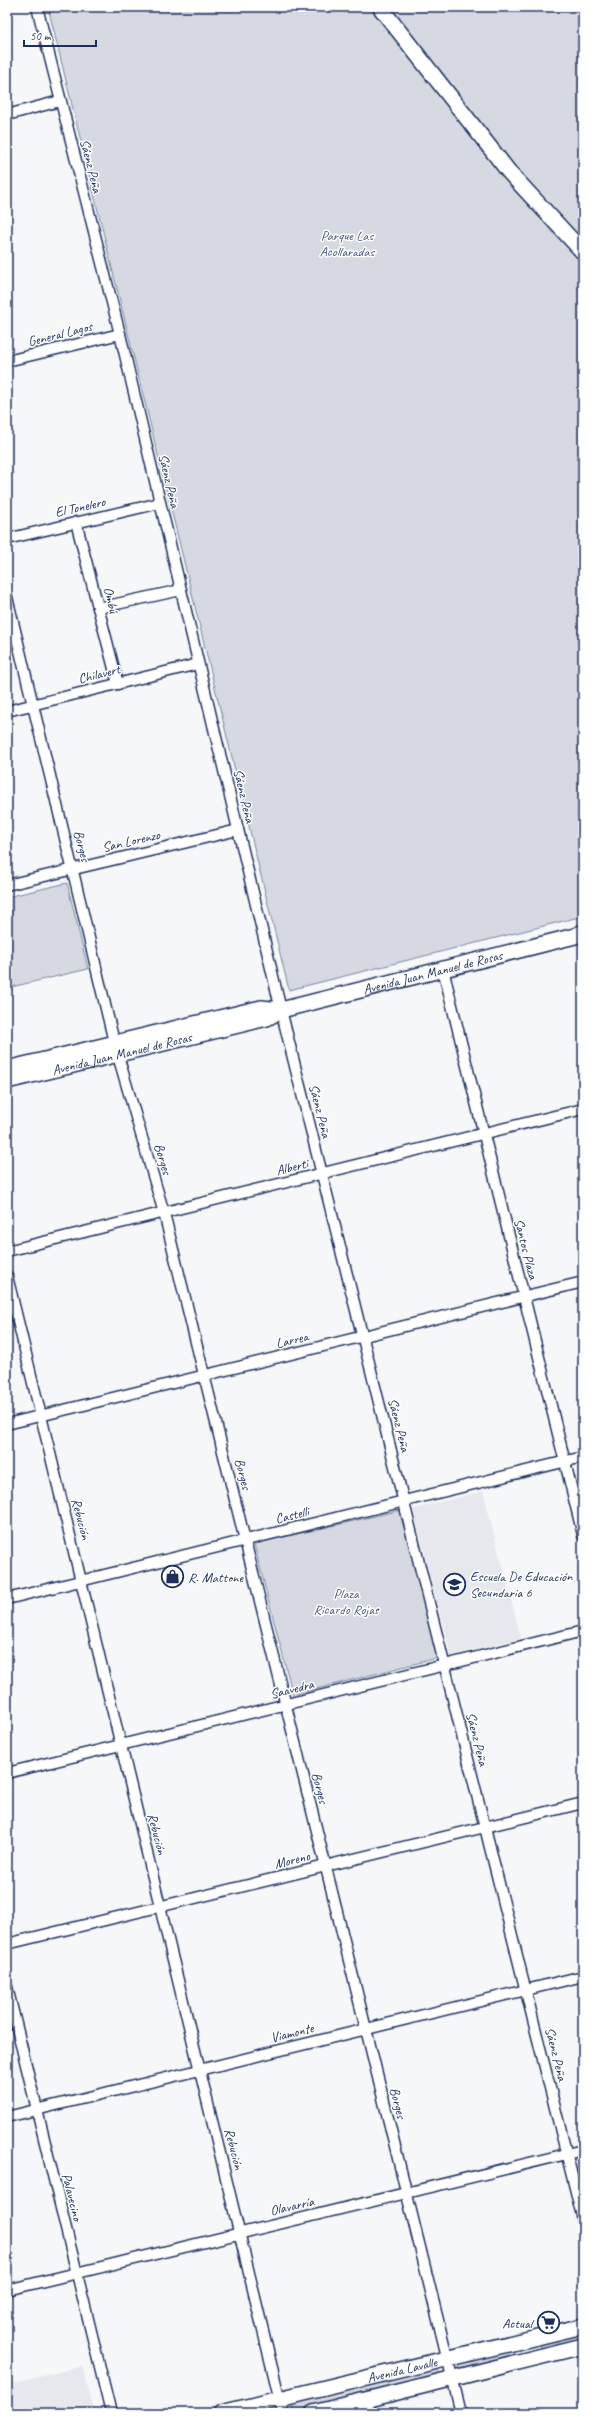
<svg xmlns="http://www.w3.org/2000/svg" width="590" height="2420" font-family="Caveat,sans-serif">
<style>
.built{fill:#e6e8ee}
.green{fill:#d6d9e2;stroke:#7884a0}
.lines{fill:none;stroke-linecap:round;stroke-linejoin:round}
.street-casing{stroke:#1b2f5e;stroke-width:13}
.secondary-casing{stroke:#1b2f5e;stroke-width:18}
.street{stroke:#fff;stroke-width:10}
.secondary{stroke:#fff;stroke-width:15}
.labels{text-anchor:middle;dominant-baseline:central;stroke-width:3;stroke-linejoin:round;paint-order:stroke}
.street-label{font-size:14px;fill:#1b2f5e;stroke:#fff}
.park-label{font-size:14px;fill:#4a5a7f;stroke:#fff}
.poi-label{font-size:14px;fill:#1b2f5e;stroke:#fff;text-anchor:start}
</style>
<rect width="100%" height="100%" fill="#f6f7f9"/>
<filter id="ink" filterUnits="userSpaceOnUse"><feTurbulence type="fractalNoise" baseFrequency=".025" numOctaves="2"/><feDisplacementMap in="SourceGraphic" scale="8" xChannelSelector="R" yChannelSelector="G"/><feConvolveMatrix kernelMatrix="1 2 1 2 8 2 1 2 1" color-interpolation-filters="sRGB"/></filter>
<g filter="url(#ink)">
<g class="built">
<polygon points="483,1491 521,1638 451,1656 413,1509"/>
<polygon points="82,2366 94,2413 7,2413 7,2385"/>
</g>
<g class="green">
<polygon points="48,7 583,7 583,916 289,990"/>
<polygon points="67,883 88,969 7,988 7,897"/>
<polygon points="401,1510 437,1658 293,1695 254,1544"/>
<polygon points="583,2332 583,2342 542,2351 540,2343"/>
<polygon points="513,2349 515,2358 460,2372 458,2363"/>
<polygon points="437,2368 439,2377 294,2412 291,2403"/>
</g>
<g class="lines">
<defs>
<g id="street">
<polyline points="37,7 120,334 281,1010 583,2220"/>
<polyline points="7,115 60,101"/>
<polyline points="7,361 120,334"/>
<polyline points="76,522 118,684"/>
<polyline points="7,539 160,503"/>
<polyline points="7,597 114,1042 164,1213 461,2413"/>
<polyline points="98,608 181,590"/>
<polyline points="7,711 198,664"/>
<polyline points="7,885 238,830"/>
<polyline points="443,969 583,1535"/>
<polyline points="7,1251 583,1109"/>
<polyline points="7,1276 283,2413"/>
<polyline points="7,1424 583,1282"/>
<polyline points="7,1599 583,1457"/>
<polyline points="7,1773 583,1631"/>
<polyline points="7,1944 583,1803"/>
<polyline points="7,1987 111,2413"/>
<polyline points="7,2117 583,1976"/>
<polyline points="7,2290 583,2150"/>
</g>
<g id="secondary">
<polyline points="380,7 509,172 583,252"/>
<polyline points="7,1069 261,1008 281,1010"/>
<path id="s1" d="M7,1081l260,-63 14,-8 294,-74 8,-4"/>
<path id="s2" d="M221,2413l362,-87"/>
<polyline points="313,2413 583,2346"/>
</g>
</defs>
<use href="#street" class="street-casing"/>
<use href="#secondary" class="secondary-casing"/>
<use href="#street" class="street"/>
<use href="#secondary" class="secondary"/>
</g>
</g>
<defs>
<symbol id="shop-ring" viewBox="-11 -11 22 22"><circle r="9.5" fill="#fff" stroke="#1b2f5e" stroke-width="1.5"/><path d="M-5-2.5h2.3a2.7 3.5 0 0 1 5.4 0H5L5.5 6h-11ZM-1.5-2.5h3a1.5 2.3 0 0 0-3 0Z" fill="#1b2f5e"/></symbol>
<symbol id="school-ring" viewBox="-11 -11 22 22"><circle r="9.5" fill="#fff" stroke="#1b2f5e" stroke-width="1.5"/><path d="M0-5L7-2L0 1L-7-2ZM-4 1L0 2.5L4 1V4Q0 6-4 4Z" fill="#1b2f5e"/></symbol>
<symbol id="supermarket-ring" viewBox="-11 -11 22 22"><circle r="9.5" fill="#fff" stroke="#1b2f5e" stroke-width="1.5"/><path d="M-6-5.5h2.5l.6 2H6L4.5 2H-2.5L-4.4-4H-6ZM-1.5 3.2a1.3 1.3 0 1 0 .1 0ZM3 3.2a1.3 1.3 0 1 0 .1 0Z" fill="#1b2f5e"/></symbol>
</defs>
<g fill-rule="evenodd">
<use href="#shop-ring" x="160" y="1564" width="25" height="25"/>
<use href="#school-ring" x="442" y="1572" width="25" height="25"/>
<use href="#supermarket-ring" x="536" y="2310" width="25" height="25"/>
</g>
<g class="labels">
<g class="street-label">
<text transform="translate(91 166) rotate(76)">Sáenz Peña</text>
<text transform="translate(60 334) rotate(-14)">General Lagos</text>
<text transform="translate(169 481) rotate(77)">Sáenz Peña</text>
<text transform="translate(80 507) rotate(-13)">El Tonelero</text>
<text transform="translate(111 600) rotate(76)">Ombú</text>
<text transform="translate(99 674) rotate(-14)">Chilavert</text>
<text transform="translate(244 796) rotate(77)">Sáenz Peña</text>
<text transform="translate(131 841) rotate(-13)">San Lorenzo</text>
<text transform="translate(82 846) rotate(76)">Borges</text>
<text stroke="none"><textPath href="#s1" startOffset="440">Avenida Juan Manuel de Rosas</textPath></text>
<text stroke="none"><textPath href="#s1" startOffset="118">Avenida Juan Manuel de Rosas</textPath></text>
<text transform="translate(320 1111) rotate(76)">Sáenz Peña</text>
<text transform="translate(163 1159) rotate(74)">Borges</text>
<text transform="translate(292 1167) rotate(-14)">Alberti</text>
<text transform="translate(526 1249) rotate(76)">Santos Plaza</text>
<text transform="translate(292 1340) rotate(-14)">Larrea</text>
<text transform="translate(399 1425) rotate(76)">Sáenz Peña</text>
<text transform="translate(243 1474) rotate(76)">Borges</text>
<text transform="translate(292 1515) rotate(-14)">Castelli</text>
<text transform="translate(81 1519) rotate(76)">Rebución</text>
<text transform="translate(292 1689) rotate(-14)">Saavedra</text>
<text transform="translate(477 1739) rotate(76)">Sáenz Peña</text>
<text transform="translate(320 1788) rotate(76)">Borges</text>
<text transform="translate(157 1834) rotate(76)">Rebución</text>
<text transform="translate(292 1860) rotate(-14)">Moreno</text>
<text transform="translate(292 2033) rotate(-14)">Viamonte</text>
<text transform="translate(556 2054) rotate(76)">Sáenz Peña</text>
<text transform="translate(398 2103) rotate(76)">Borges</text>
<text transform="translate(234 2149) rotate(76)">Rebución</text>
<text transform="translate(72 2197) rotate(76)">Palavecino</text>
<text transform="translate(292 2206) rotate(-13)">Olavarría</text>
<text stroke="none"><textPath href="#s2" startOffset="186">Avenida Lavalle</textPath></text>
</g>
<g class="park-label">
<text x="347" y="235">Parque Las<tspan x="347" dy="16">Acollaradas</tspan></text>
<text x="346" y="1593">Plaza<tspan x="346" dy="16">Ricardo Rojas</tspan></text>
</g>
<g class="poi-label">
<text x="470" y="1576">Escuela De Educación<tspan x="470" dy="16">Secundaria 6</tspan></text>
<text x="188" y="1577">R. Mattone</text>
<text x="532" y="2323" text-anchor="end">Actual</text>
</g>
</g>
<rect width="590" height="2420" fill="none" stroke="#fff" stroke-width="24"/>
<rect x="12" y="12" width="566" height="2396" fill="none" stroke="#1b2f5e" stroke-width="1.5" filter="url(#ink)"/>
<path d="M24 40v6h72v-6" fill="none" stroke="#1b2f5e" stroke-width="2"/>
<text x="30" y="40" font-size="12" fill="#1b2f5e" stroke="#ffffff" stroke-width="3" paint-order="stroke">50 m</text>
</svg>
